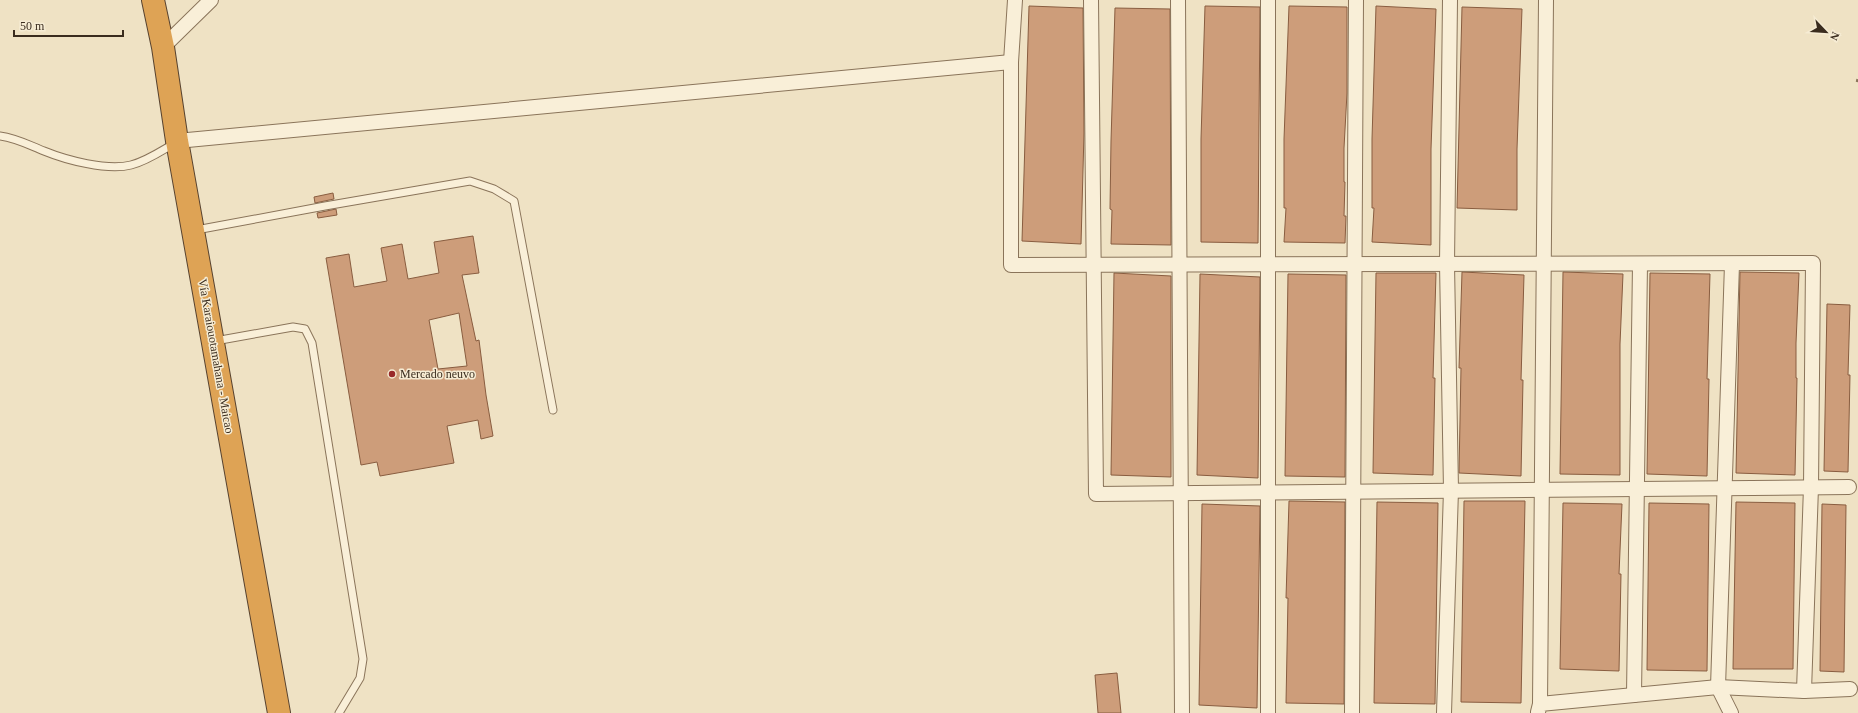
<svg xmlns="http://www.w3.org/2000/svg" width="1858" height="713" font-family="Georgia,serif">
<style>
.building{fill:#cd9d7a;stroke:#895d40;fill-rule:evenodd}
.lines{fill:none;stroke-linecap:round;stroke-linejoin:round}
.lane-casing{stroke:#8a745a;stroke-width:9}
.street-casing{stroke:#8a745a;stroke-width:16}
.highway-casing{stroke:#57422f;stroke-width:24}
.path{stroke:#8a745a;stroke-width:2.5;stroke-dasharray:3 2;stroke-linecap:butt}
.lane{stroke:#f9efd8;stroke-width:7}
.street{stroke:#f9efd8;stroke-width:14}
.highway{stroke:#dea355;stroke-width:22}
.poi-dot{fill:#992a2a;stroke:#f6ecd4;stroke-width:1.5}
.labels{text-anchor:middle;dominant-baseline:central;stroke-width:3;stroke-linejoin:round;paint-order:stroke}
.street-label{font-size:12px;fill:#3a2c1e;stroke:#f6ecd4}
.poi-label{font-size:12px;fill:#3a2c1e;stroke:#f6ecd4;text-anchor:start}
</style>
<rect width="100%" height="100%" fill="#efe2c4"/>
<g class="building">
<polygon points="1029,6 1083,8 1084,133 1081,244 1022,241"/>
<polygon points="1205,6 1260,7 1258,243 1201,242 1201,139"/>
<polygon points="1289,6 1347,7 1347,93 1344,148 1344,182 1345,182 1344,216 1346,216 1345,243 1284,242 1286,208 1284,208 1284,139"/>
<polygon points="1376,6 1436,9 1431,149 1431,245 1372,242 1374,208 1372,208 1372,139"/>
<polygon points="1462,7 1522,9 1517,149 1517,210 1457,208"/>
<polygon points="1115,8 1170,9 1171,245 1111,244 1112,210 1110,209 1111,141"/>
<polygon points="333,193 334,199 315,203 314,197"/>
<polygon points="336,209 337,215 318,218 317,213"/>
<path d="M473,236l6,37 -17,2 14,66 3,-1 7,55 7,41 -12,3 -3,-19 -31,6 7,37 -74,13 -3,-14 -16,3 -35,-207 23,-4 5,33 33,-6 -6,-33 21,-4 6,35 31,-6 -5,-31zM459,313l8,53 -29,3 -9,-49z"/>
<polygon points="1462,272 1524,275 1521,380 1523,380 1521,476 1459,473 1461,368 1459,368"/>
<polygon points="1563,272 1623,274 1620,344 1620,475 1560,474"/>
<polygon points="1740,272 1799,273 1796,343 1796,378 1797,378 1795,475 1736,473"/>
<polygon points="1114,273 1171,276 1171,477 1111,475"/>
<polygon points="1376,273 1436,273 1433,378 1435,378 1433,475 1373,473"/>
<polygon points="1650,273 1710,274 1707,379 1709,379 1707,476 1647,474"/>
<polygon points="1200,274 1260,277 1258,478 1197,475"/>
<polygon points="1288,274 1346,275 1345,477 1285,476"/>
<polygon points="1827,304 1850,305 1848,375 1850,375 1848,472 1824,471"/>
<polygon points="1289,501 1345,502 1344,704 1286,703 1288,598 1286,598"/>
<polygon points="1464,501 1525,501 1521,703 1461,702"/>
<polygon points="1377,502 1438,503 1435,704 1374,703"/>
<polygon points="1736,502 1795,503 1793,669 1733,669"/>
<polygon points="1563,503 1622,504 1619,574 1621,574 1619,671 1560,669"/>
<polygon points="1649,503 1709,504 1707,671 1647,670"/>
<polygon points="1202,504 1260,506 1257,708 1199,705"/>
<polygon points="1822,504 1846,505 1844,672 1820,671"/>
<polygon points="1117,673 1121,713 1098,713 1095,675"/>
</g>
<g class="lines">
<defs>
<g id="lane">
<path d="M0,136c16,2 29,9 44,15 22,9 63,20 87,14 16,-4 30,-14 44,-22"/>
<polyline points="196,230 325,206 470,181 494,189 514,201 553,410"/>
<polyline points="215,341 293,327 305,329 312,343 363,659 360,678 339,713"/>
</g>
<g id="street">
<polyline points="1015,0 1011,62 1011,265 1813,263 1811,487 1804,691"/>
<polyline points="1091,0 1096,494 1849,487"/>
<polyline points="1178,0 1182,713"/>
<polyline points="163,47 211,0"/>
<polyline points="177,141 1011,62"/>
<polyline points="1634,695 1640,264"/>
<polyline points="1540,704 1546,0"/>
<polyline points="1538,712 1540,704 1718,687 1804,691 1850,689"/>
<polyline points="1268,713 1268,0"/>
<polyline points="1352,713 1356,0"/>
<polyline points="1444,713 1451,490 1447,264 1450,0"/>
<polyline points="1731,713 1718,687 1732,264"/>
</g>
<polyline id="highway" points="153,0 163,47 177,141 279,713"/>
</defs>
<use href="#lane" class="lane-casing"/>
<use href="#street" class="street-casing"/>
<use href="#highway" class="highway-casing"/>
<polyline class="path" points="1857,82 1858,77"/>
<use href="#lane" class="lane"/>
<use href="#street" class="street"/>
<use href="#highway" class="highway"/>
</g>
<circle class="poi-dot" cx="392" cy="374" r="4"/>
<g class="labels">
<g class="street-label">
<text transform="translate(216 356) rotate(80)">Vía Karaiouotamahana - Maicao</text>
</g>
<g class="poi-label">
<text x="400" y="374">Mercado neuvo</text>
</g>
</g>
<g transform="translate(1826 32) rotate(115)" stroke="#f6ecd4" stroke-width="3" paint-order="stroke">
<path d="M0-3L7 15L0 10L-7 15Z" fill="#3a2c1e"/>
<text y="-6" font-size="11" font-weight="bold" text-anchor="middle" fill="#3a2c1e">N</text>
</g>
<path d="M14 30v6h109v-6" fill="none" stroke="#3a2c1e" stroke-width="2"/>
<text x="20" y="30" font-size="12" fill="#3a2c1e" stroke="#f6ecd4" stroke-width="3" paint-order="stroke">50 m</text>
</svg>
